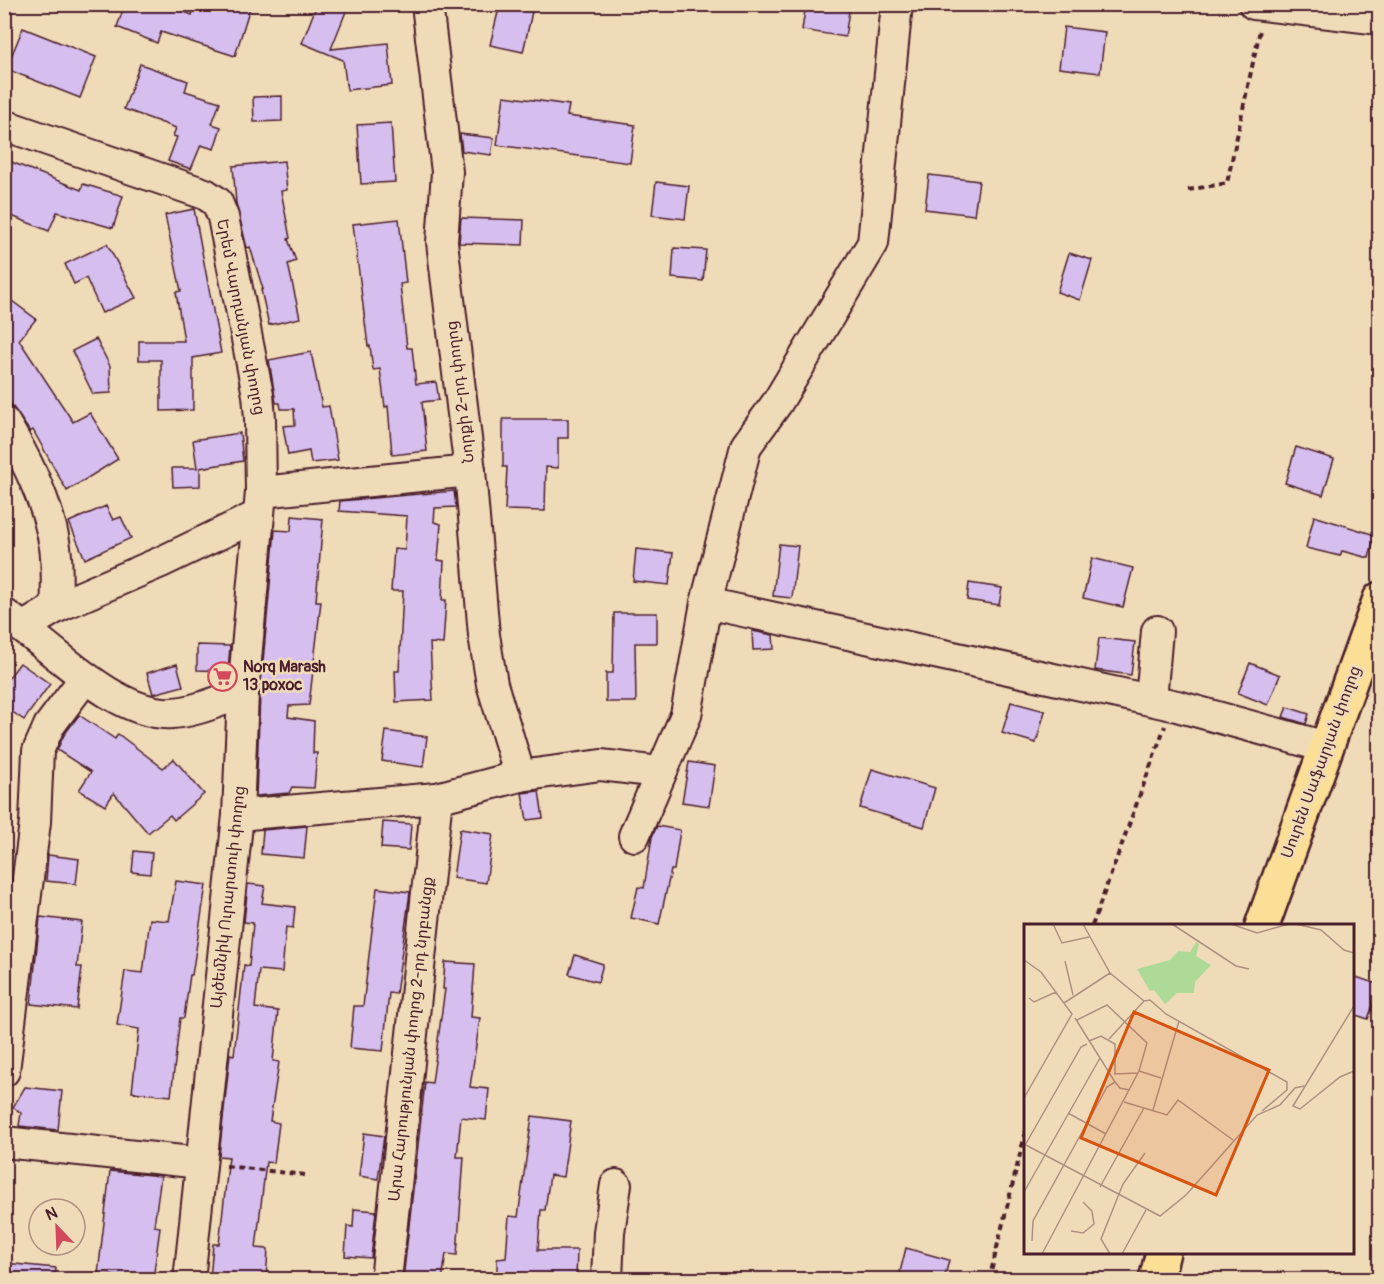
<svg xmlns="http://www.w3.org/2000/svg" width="1384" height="1284" font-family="Pangolin,'Noto Sans Armenian',sans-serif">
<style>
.building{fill:#d6bfef;stroke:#4a1f2b;stroke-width:1.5}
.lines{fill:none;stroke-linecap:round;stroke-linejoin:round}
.minor-casing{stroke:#4a1f2b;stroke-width:34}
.major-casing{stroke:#4a1f2b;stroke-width:38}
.path{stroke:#4a1f2b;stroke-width:4;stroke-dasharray:6 4.5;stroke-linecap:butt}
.minor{stroke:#f0dbb9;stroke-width:30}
.major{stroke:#fbdf96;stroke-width:33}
.labels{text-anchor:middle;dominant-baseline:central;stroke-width:5;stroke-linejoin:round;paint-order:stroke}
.street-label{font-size:16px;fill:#4a1f2b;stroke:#f0dbb9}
.poi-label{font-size:16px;font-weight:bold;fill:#4a1f2b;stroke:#f0dbb9;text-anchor:start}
.inset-road{fill:none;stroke:#ae9080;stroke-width:1.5}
.view{fill:#d8530f;fill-opacity:0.15;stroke:#d8530f;stroke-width:3}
.inset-edge{fill:none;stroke:#4a1f2b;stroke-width:3}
</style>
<rect width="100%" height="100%" fill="#f0dbb9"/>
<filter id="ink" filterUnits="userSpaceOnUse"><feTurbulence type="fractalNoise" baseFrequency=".0167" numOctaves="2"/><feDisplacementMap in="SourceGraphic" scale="12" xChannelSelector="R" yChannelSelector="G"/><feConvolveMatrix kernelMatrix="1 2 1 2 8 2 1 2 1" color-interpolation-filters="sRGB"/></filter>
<g filter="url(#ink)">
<g class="building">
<polygon points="125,4 164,4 192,15 195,4 251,4 235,56 161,32 157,43 117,27"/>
<polygon points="317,4 349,4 331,49 388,43 392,85 347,90 343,60 302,43"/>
<polygon points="500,4 532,12 523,52 490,45"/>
<polygon points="806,4 850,4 845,37 802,30"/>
<polygon points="1064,27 1105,32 1100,73 1059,68"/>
<polygon points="23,28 96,57 80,98 6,69"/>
<polygon points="140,64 188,81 185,91 220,102 212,124 221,127 214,149 201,145 191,169 168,161 177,137 173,136 176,128 124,109"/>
<polygon points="282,96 282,121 254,122 253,97"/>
<polygon points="504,96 569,105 567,116 635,125 630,163 497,145"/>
<polygon points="391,123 395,182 361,184 357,125"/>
<polygon points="460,134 494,138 491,155 462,151"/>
<polygon points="4,159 81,190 83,184 123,196 113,228 57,212 49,231 4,213"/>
<polygon points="284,161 287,190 281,191 290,238 288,239 296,261 288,264 300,318 269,325 261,290 263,289 250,247 247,248 236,203 233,166"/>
<polygon points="929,175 979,181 974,215 925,209"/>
<polygon points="656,182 689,186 685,219 652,215"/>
<polygon points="194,209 221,353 193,358 193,410 161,411 161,360 139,360 139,341 184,341 176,292 181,291 165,215"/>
<polygon points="461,218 524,220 523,245 459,243"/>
<polygon points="399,219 406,283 400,284 407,348 412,348 416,384 436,382 439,400 422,402 427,451 392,455 388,406 385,407 380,369 373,370 370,346 368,346 353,224"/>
<polygon points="107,244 136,298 102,313 86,278 74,284 65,264"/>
<polygon points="674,248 706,250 703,281 672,278"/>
<polygon points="1069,253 1092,260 1080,300 1057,292"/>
<polygon points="4,295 36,319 19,340 73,422 90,413 118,459 67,491 33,430 30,432 4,394"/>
<polygon points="96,339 110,366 111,393 93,394 72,351"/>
<polygon points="311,352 322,407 329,406 338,460 311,463 309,451 288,455 283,426 295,425 294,409 281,409 280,403 276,403 269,360"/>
<polygon points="503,419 568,419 568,438 558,438 558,468 546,467 545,511 505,510 507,467 503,467"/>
<polygon points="240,433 243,461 200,468 200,486 173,487 172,468 197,468 193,440"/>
<polygon points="1296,447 1334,459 1323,495 1285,483"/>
<polygon points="454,491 456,507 435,508 434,522 441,524 438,560 444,561 442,600 446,600 443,644 430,643 433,700 396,702 395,671 399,671 403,591 391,591 394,549 405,550 407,516 339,511 340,501"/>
<polygon points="106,506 113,520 121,517 131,538 85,559 69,522"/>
<polygon points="292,516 323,519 316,601 321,601 309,705 289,706 288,717 314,721 313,753 317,753 314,788 292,787 289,793 256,796 260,694 275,530 291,531"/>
<polygon points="1314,516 1375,535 1369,558 1342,551 1340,556 1306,548"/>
<polygon points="779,544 798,546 792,598 773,596"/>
<polygon points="636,549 673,553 669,585 633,581"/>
<polygon points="1092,558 1133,568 1123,607 1083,598"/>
<polygon points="969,583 1002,588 999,605 967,600"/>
<polygon points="614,613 657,613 657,643 635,643 636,702 606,702 606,673 613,673"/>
<polygon points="752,631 773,635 774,649 753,650"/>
<polygon points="1099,638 1135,642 1131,675 1095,670"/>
<polygon points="197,645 230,646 228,671 197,670"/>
<polygon points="20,663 50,684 24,720 4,706 4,684"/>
<polygon points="1250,663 1280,675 1268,705 1238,693"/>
<polygon points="177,664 183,686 153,694 147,673"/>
<polygon points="1011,702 1045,711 1036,743 1002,733"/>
<polygon points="1287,707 1309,714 1306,724 1283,717"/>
<polygon points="79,715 115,739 118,734 163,768 174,759 204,794 174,820 170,815 148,833 114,793 105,806 79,790 91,772 57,750 64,735"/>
<polygon points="386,731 427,737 423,767 382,761"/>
<polygon points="689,762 715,766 709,806 682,802"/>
<polygon points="872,769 935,788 924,827 860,808"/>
<polygon points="539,791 543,818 527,820 522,793"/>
<polygon points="383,822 411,824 409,850 381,848"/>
<polygon points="307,826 304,858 261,854 263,830"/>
<polygon points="657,826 680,830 674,870 671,870 659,924 631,918 638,887 644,888 652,837"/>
<polygon points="460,829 493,834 486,883 453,878"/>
<polygon points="134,851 152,853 150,874 132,872"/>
<polygon points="48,855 79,859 76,884 46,881"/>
<polygon points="176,881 206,885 192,975 190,975 184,1018 180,1018 171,1096 132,1092 139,1029 117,1025 125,971 143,973 150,919 169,921"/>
<polygon points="248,884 265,886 262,903 295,907 293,928 286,927 282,972 259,970 255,1008 278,1011 273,1061 279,1062 270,1121 279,1123 274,1163 266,1162 256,1248 268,1249 266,1280 210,1280 213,1244 219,1244 229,1157 219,1156 230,1054 234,1055 244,965 249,966 253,923 244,922"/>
<polygon points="377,888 410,892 396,994 389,993 383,1051 350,1048 354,1006 363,1006"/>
<polygon points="40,917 82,922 77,967 82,967 77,1009 31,1004"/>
<polygon points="575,955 603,964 598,982 569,974"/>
<polygon points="445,962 475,964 471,1017 480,1018 470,1087 489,1089 486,1120 461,1117 457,1157 464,1157 457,1255 446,1254 442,1280 403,1280 425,1082 432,1083 445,989 443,989"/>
<polygon points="1353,976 1380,985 1368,1019 1353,1014"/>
<polygon points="25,1087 62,1091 58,1130 19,1126 21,1113 13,1107"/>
<polygon points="532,1116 571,1121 563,1177 550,1175 545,1210 541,1210 538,1250 577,1250 576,1280 497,1280 497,1259 506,1258 509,1216 518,1217"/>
<polygon points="364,1133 384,1136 378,1179 359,1176"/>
<polygon points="110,1171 161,1176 154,1226 160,1227 153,1280 98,1274"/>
<polygon points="354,1209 376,1211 371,1258 345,1256 347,1226 353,1227"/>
<polygon points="906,1248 949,1260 944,1280 898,1280"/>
<polygon points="4,1263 56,1268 55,1280 4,1280"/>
</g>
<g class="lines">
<defs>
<g id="minor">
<polyline points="427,4 447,172 442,242 470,471 484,635 492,684 520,776"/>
<polyline points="1254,4 1380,19"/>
<polyline points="4,125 205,194 217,202 223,217 258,395 260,418 261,492 243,693 238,815 189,1280"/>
<path d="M4,422c23,38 44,80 51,125 3,19 1,40 2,60"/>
<polyline points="261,492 470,471"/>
<polyline points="706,603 746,446 777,403 873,243 897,4"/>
<path d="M4,614c45,30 112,103 168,99 23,-1 49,-13 71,-20"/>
<polyline points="24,627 57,607 161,562 259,515"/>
<polyline points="1151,700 1157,631"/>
<polyline points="238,815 437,798 520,776 601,765 659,772"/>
<polyline points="634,836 686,715 706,603 1177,706 1326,747"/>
<polyline points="4,1071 35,822 38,751 49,726 85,678"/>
<polyline points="4,1142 201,1163"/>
<polyline points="386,1280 437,798"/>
<polyline points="607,1280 609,1232 616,1185"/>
</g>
<g id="major">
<polyline points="1262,926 1380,599"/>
<polyline points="1156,1280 1163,1252"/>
</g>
</defs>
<use href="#minor" class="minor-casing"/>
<use href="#major" class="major-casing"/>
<g class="path">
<polyline points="1188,190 1227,183 1260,30"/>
<polyline points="1092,926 1165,726"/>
<polyline points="226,1166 305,1175"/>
<polyline points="989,1280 1026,1130"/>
</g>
<use href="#minor" class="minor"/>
<use href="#major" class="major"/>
</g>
</g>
<defs>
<symbol id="supermarket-ring" viewBox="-11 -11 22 22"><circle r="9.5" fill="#f0dbb9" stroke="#d1495b" stroke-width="1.5"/><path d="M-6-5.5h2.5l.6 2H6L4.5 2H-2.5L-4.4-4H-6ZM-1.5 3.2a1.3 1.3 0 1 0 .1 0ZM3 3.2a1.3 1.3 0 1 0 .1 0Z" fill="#d1495b"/></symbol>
</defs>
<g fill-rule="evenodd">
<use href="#supermarket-ring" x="206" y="660" width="33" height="33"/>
</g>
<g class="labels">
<g class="street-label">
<text transform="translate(241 317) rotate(79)">Երեմ Վարդանյան փողոց</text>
<text transform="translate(460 392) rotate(-97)">Նորքի 2-րդ փողոց</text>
<text transform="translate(1321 762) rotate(-70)">Սուրեն Սաֆարյան փողոց</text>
<text transform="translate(228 897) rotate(-84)">Այծեմնիկ Ուրարտուի փողոց</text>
<text transform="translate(411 1039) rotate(-84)">Արա Հարությունյան փողոց 2-րդ նրբանցք</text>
</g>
<g class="poi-label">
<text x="243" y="667">Norq Marash<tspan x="243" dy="18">13 poxoc</tspan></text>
</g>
</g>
<g transform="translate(1024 924)">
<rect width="330" height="330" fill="#f0dbb9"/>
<path d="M172,18l3,2 -3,12 15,9 -16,17 -1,11h-17l-12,11 -11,-14 -4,1 -13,-22 33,-9 8,-9 12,1z" fill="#aeda98"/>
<path class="inset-road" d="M29,0l9,19 27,-6M59,0l27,49 34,28 6,-1 16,14 121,68v8l-25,21M148,0l64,42 13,3M207,0l26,9 32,-9M272,0l25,6 23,20 10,3M0,36l17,12 31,42 -48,84M41,37l8,34M5,74l5,4 22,-10M40,79l46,-30M330,82l-61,100 7,3 40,-32 14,-6M51,94l40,64 5,6 9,2M85,115l35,-38M65,117l12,-5 14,8v30M115,147l22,7M90,150l24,-1M100,178l43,13 11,-15 55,40M129,186l26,-89M44,189l38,21M0,220l136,72 26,-21 71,-80 23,-10 15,-17 9,-2M0,223l57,-100 6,-3M76,263l44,-79M0,268l76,-134M47,307l12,2 11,-9 -2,-13 -9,-9M8,317l1,-20 74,-134 8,-5M18,330l97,-183 8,-28 -40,-38 -30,15M86,330l-9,-15 22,-55 22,-31M98,330l24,-44"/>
<path class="view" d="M110,88l135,58 -53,125 -135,-57z"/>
<rect width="330" height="330" class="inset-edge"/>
</g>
<rect width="1384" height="1284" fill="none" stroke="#f0dbb9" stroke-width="24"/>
<rect x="12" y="12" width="1360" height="1260" fill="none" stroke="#4a1f2b" stroke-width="2" filter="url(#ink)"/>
<g transform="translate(57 1227) rotate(337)"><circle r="28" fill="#f0dbb9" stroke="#ae9080" stroke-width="1.5"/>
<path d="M0-4.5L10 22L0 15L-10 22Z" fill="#d1495b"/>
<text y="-9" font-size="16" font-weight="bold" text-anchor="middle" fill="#4a1f2b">N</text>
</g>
</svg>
